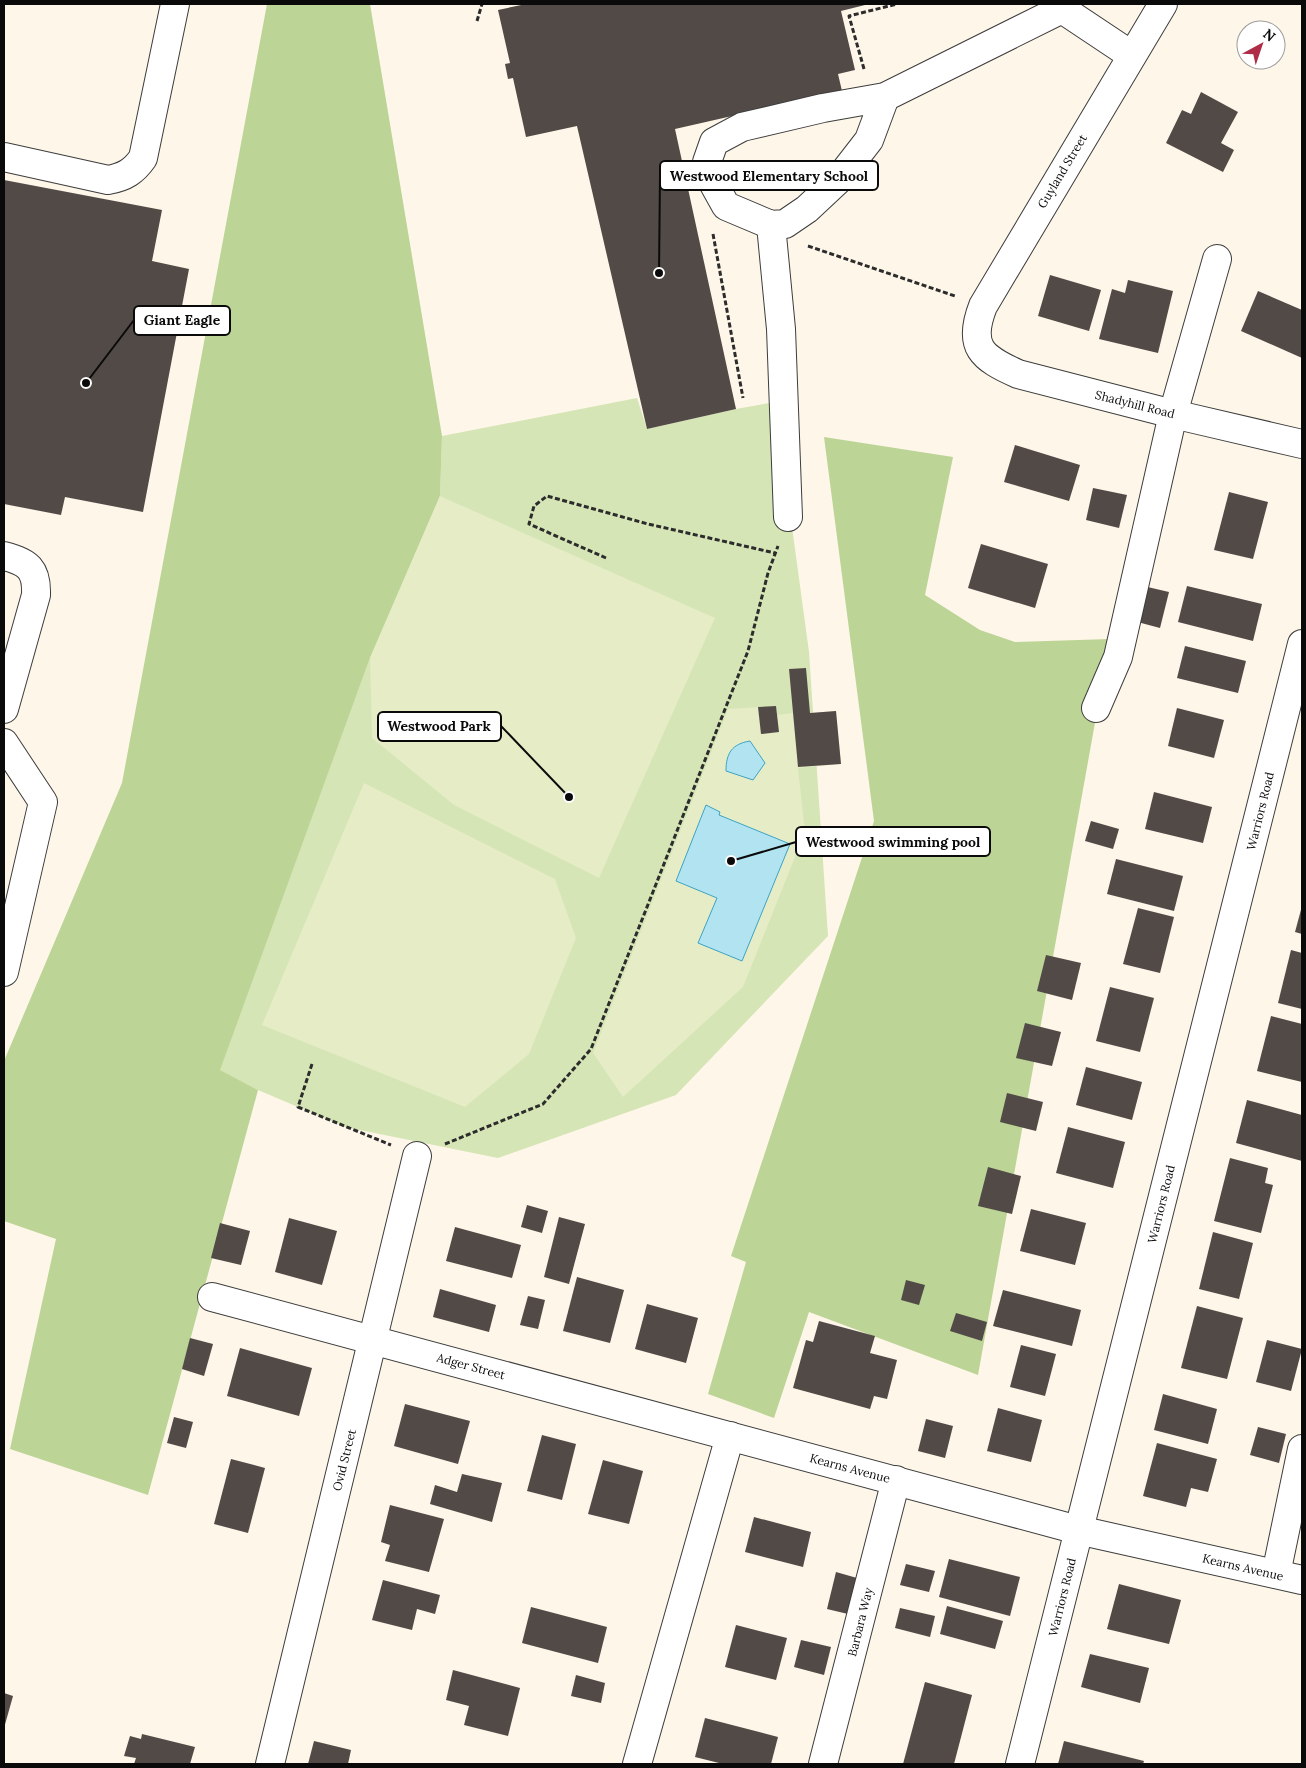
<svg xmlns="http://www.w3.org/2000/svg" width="1306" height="1768" font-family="Lora,serif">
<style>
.green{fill:#d5e5b5}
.forest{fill:#bcd496}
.pitch{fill:#e5ecc6}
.water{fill:#b1e3f1;stroke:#3da3c3}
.building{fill:#524a47}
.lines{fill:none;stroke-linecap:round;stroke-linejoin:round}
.minor-casing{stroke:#3d3d3d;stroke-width:30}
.path{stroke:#2c2c2c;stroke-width:3;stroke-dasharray:5 2.5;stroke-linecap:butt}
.minor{stroke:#fff;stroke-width:28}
.labels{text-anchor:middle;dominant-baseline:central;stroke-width:5;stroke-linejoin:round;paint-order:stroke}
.street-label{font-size:12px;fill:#0a0a0a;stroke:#fff}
.leader{fill:none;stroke:#0a0a0a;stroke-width:2}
.callout-dot{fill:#0a0a0a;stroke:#fff;stroke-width:2}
.callout{fill:#fff;stroke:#0a0a0a;stroke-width:2}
.callout-label{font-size:14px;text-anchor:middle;font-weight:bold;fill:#0a0a0a}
</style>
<rect width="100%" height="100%" fill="#fef6e8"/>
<polygon class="green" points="637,398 647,429 736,409 775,402 809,652 828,936 676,1095 498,1158 345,1127 258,1090 219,1070 370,658 440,496 442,436"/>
<g class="forest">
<polygon points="267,4 370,4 442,436 440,496 370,658 220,1070 258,1090 148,1495 10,1449 56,1239 4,1221 4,1061 122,783"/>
<polygon points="824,437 953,457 925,595 980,630 1015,642 1110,639 978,1375 809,1312 774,1418 708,1394 746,1262 731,1256 874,821"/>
</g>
<g class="pitch">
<polygon points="440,496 715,618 599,878 454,805 372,738 370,658"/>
<polygon points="806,668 810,713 836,711 841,764 798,768 805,832 743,987 623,1097 593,1053 728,709 776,706 777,715 793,713 789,669"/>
<polygon points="364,783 555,879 576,938 529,1054 465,1107 262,1025"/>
</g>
<g class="water">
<path d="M750,741l15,22 -12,17 -27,-9c0,-18 6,-27 24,-30z"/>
<polygon points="706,805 720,812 719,815 790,844 742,961 698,943 717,898 676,881"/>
</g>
<g class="building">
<polygon points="526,4 869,4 841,11 855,70 838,74 842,91 675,129 736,409 647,429 577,126 526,137 513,78 508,79 505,64 510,63 498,10"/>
<polygon points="1201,92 1238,112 1221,143 1234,150 1223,172 1166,143 1182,110 1191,114"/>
<polygon points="4,180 162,210 152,261 189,269 143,512 65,497 61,515 4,504"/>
<polygon points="1050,275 1101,290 1089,331 1038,316"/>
<polygon points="1128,280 1173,291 1158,353 1099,339 1112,289 1125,293"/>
<polygon points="1258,291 1302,310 1302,358 1241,331"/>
<polygon points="1015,445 1080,465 1069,501 1004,482"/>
<polygon points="1093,488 1127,495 1119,528 1086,520"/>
<polygon points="1229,492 1268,502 1253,559 1214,550"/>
<polygon points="981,544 1048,564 1035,608 968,588"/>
<polygon points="1139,585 1169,592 1160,628 1130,620"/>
<polygon points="1187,586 1262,604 1253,641 1178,622"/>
<polygon points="1185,646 1246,661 1238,693 1177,678"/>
<polygon points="806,668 810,713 836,711 841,764 798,767 789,669"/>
<polygon points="776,706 779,732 761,734 758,707"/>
<polygon points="1177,708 1224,720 1214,758 1168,746"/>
<polygon points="1154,792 1212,807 1203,843 1145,829"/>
<polygon points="1091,821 1119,829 1113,849 1085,841"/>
<polygon points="1116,859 1183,876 1174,911 1107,894"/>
<polygon points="1302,906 1302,934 1295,932"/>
<polygon points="1138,908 1174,917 1160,973 1123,964"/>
<polygon points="1291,950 1302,953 1302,1009 1278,1003"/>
<polygon points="1046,955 1081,963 1072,1000 1037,991"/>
<polygon points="1110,987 1154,998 1140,1052 1096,1041"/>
<polygon points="1271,1016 1302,1024 1302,1082 1257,1071"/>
<polygon points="1025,1023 1061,1032 1052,1066 1016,1058"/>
<polygon points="1086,1067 1142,1082 1132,1120 1076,1105"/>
<polygon points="1007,1093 1043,1102 1036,1131 1000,1122"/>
<polygon points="1247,1100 1302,1115 1302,1161 1236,1143"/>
<polygon points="1068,1127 1125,1142 1113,1188 1056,1173"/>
<polygon points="1230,1158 1268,1168 1265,1183 1273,1185 1261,1233 1214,1221"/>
<polygon points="988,1167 1021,1176 1012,1214 978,1206"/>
<polygon points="527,1205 548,1211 542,1233 521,1227"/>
<polygon points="1031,1209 1086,1223 1075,1265 1020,1251"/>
<polygon points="559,1217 585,1224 569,1284 544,1277"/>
<polygon points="289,1218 337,1231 322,1285 275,1272"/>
<polygon points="220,1223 250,1231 241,1265 211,1258"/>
<polygon points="455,1227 521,1245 512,1278 446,1261"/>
<polygon points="1213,1232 1253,1243 1239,1299 1199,1289"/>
<polygon points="577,1277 624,1290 610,1343 563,1331"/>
<polygon points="906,1280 925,1285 919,1305 901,1300"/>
<polygon points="440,1289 496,1305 489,1332 433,1317"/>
<polygon points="1003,1290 1081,1310 1072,1346 993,1326"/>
<polygon points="528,1296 545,1300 538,1329 520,1325"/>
<polygon points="647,1304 698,1318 686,1363 635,1349"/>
<polygon points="1197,1306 1243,1318 1227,1379 1181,1368"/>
<polygon points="956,1313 987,1322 982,1341 950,1331"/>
<polygon points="819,1321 875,1336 870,1353 897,1360 887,1399 874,1396 870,1409 793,1388 806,1340 813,1342"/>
<polygon points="190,1338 213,1344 204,1376 182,1369"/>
<polygon points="1267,1340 1302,1349 1291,1391 1256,1382"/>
<polygon points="1021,1345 1056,1354 1045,1396 1010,1387"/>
<polygon points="240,1348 312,1368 299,1416 227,1396"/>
<polygon points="1163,1394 1217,1409 1208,1444 1154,1430"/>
<polygon points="405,1404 470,1421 458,1464 394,1446"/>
<polygon points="998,1408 1042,1420 1031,1462 987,1451"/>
<polygon points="174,1417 193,1422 186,1448 167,1443"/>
<polygon points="926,1419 953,1426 945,1458 918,1451"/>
<polygon points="1258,1427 1286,1434 1279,1463 1250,1455"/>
<polygon points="542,1435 576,1444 562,1500 527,1491"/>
<polygon points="1157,1443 1217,1459 1208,1492 1191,1488 1186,1507 1143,1496"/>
<polygon points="231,1459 265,1468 248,1533 214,1524"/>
<polygon points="603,1460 643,1471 629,1524 588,1514"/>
<polygon points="462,1474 502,1483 492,1522 430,1504 435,1485 457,1492"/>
<polygon points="390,1505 444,1519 429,1572 385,1561 390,1545 381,1542"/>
<polygon points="754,1517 811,1532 803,1567 745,1552"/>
<polygon points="949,1559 1020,1577 1010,1616 939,1597"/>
<polygon points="906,1564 935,1571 929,1592 900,1585"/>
<polygon points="836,1572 857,1578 848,1614 827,1609"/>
<polygon points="383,1580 440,1595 435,1614 417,1609 412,1630 372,1620"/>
<polygon points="1119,1584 1181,1600 1169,1644 1107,1629"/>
<polygon points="947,1606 1003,1621 995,1649 940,1634"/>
<polygon points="531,1607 607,1627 598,1663 522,1643"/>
<polygon points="900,1608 935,1616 930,1637 895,1628"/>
<polygon points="736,1625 787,1638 776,1680 725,1667"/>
<polygon points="801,1640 831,1647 824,1675 794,1667"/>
<polygon points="1090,1654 1149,1668 1140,1703 1081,1687"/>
<polygon points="453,1670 520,1688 508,1736 464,1725 469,1706 446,1700"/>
<polygon points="576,1675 605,1683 601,1703 571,1696"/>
<polygon points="925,1682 972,1695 954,1764 903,1764"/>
<polygon points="4,1693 13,1696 4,1728"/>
<polygon points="705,1718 778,1737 771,1764 723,1764 695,1757"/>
<polygon points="142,1734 195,1747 190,1764 134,1764 136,1758 124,1756 130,1736 141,1739"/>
<polygon points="314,1741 351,1750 348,1764 308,1764"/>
<polygon points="1064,1741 1144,1761 1143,1764 1058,1764"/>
</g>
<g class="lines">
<defs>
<g id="minor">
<path d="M1163,4l-180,302c-16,41 -1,52 35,68l155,40 129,30"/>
<polyline points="885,97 869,140 838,180 807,209 785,224 771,225 726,206 711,179 707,162 714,142 742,127 823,108 885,97 1062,9 1131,55"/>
<path d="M4,157l104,23c17,-3 26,-9 35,-22l32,-154"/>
<polyline points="771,225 781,329 788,517"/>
<path d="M4,556c24,6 33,13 32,39l-32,114"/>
<polyline points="1096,708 1118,657 1173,414 1217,259"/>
<polyline points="4,743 43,802 4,972"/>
<polyline points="212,1297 1078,1530 1302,1580"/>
<polyline points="1276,1574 1302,1449"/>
<polyline points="270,1764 417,1156"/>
<polyline points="637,1764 730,1436"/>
<polyline points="823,1764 896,1480"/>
<polyline points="1020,1764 1302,644"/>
</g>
</defs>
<use href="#minor" class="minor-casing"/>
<g class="path">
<polyline points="477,21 482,4"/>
<polyline points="864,69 849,16 897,4"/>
<polyline points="713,234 743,398"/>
<polyline points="808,246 955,296"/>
<polyline points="606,558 529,524 534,506 547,496 648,524 775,553"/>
<polyline points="312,1064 298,1107 391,1145"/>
<polyline points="445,1144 543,1104 591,1049 748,651 768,573 778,546"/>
</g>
<use href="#minor" class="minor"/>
</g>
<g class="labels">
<g class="street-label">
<text transform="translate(1062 171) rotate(-59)">Guyland Street</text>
<text transform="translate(1135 404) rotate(14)">Shadyhill Road</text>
<text transform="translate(1260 811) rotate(-76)">Warriors Road</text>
<text transform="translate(1161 1204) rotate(-76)">Warriors Road</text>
<text transform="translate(471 1366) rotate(15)">Adger Street</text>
<text transform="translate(344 1460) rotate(-76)">Ovid Street</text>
<text transform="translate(850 1468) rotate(15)">Kearns Avenue</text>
<text transform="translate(1243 1567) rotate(13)">Kearns Avenue</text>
<text transform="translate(1062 1597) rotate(-76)">Warriors Road</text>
<text transform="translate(860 1622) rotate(-76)">Barbara Way</text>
</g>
</g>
<path class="leader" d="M659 273L660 176M86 383L134 320M569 797L501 726M731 861L796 842"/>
<g class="callout-dot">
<circle cx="659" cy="273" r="5"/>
<circle cx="86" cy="383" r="5"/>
<circle cx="569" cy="797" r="5"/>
<circle cx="731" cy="861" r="5"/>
</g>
<g class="callout">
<rect x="660" y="161" width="218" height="29" rx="5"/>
<rect x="134" y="306" width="96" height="29" rx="5"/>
<rect x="378" y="712" width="123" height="29" rx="5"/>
<rect x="796" y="827" width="194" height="29" rx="5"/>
</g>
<g class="callout-label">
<text x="769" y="181">Westwood Elementary School</text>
<text x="182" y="325">Giant Eagle</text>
<text x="439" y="731">Westwood Park</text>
<text x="893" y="847">Westwood swimming pool</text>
</g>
<rect width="1306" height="1768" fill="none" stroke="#0a0a0a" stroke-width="10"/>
<g transform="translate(1261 45) rotate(40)"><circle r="24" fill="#ffffff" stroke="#9d9d9d"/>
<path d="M0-4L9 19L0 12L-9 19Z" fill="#af2c47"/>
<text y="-8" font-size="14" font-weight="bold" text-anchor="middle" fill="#0a0a0a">N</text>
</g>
</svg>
